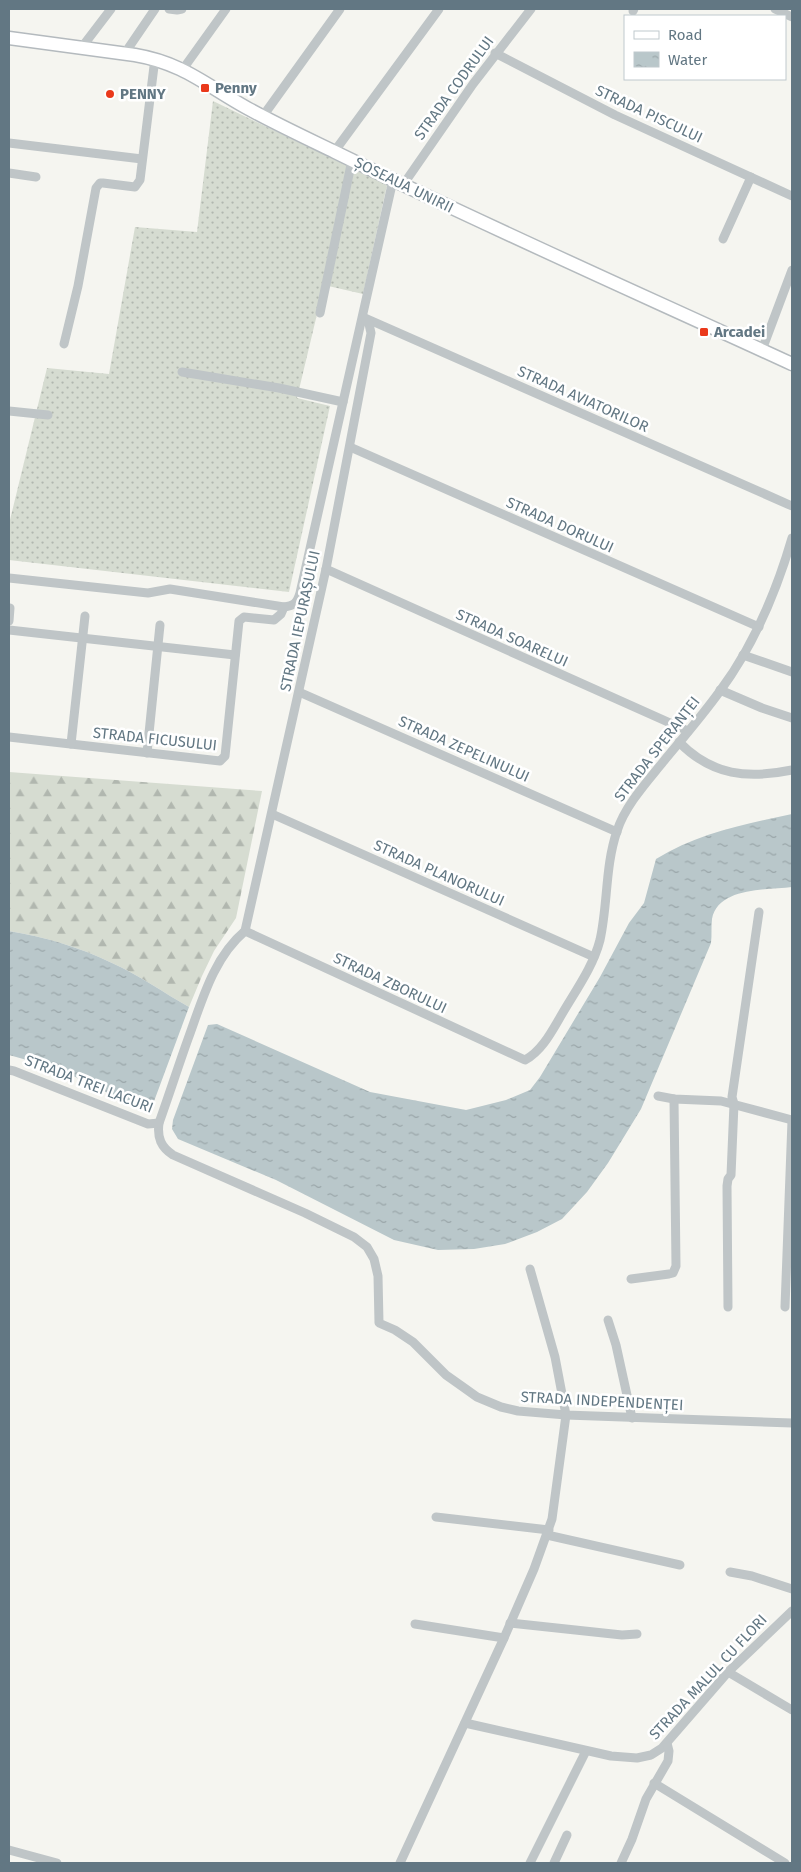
<svg xmlns="http://www.w3.org/2000/svg" width="801" height="1872" font-family="'Fira Sans',sans-serif">
<style>
.grass{fill:url(#grass-dots)}
.forest{fill:url(#forest-firs)}
.water{fill:url(#water-ripples)}
.lines{fill:none;stroke-linecap:round;stroke-linejoin:round}
.secondary-casing{stroke:#b4babe;stroke-width:15}
.minor{stroke:#bfc5c7;stroke-width:9}
.secondary{stroke:#fff;stroke-width:12}
.poi-dot{fill:#ea391b;stroke:#fff;stroke-width:2}
.labels{text-anchor:middle;dominant-baseline:central;stroke-width:5;stroke-linejoin:round;paint-order:stroke}
.poi-label{font-size:15px;font-weight:bold;fill:#627783;stroke:#fff;text-anchor:start}
.street-label{font-size:15px;fill:#627783;stroke:#fff}
</style>
<defs>
<pattern id="grass-dots" width="8" height="8" patternUnits="userSpaceOnUse" patternTransform="scale(1.25)"><rect width="8" height="8" fill="#d6dcd1"/><path d="M2 2h.1M6 6h.1" fill="none" stroke="#b1b7af" stroke-width="1.8" stroke-linecap="round"/></pattern>
<pattern id="forest-firs" width="22" height="20" patternUnits="userSpaceOnUse" patternTransform="scale(1.25)"><rect width="22" height="20" fill="#d6dcd1"/><path d="M5 1l3.5 6h-7zM16 11l3.5 6h-7z" fill="#b1b7af"/></pattern>
<pattern id="water-ripples" width="26" height="14" patternUnits="userSpaceOnUse" patternTransform="scale(1.25)"><rect width="26" height="14" fill="#b9c7ca"/><path d="M2 4q2-2 4 0t4 0M15 11q2-2 4 0t4 0" fill="none" stroke="#9aa6a9"/></pattern>
</defs>
<rect width="100%" height="100%" fill="#f5f5f0"/>
<polygon class="grass" points="213,101 387,185 363,294 324,285 297,398 330,406 289,592 9,560 9,524 47,368 109,374 135,227 197,232"/>
<path class="forest" d="M9,772l253,19 -26,127 -22,33 -12,25 -13,31c-25,-14 -50,-32 -77,-44 -33,-16 -67,-26 -103,-32z"/>
<g class="water">
<path d="M792,814v73c-25,3 -74,0 -80,32 -1,8 0,16 -1,24l-70,166 -33,54 -21,29 -25,27 -25,13 -32,12 -31,5 -36,1 -44,-10 -118,-60 -98,-41 -6,-10 1,-9 35,-95 9,-1 153,68 96,18 40,-10 24,-10 10,-13 60,-100 29,-54 15,-20 12,-44c42,-26 89,-35 136,-45z"/>
<path d="M9,931c36,6 70,16 103,32 27,12 52,30 77,44l-36,97 -5,5h-8l-81,-40 -50,-14z"/>
</g>
<g class="lines">
<defs>
<path id="secondary" d="M9,38l126,17c48,8 72,31 112,53 29,16 59,30 88,44 151,74 305,142 457,212"/>
</defs>
<use href="#secondary" class="secondary-casing"/>
<g class="minor">
<polyline points="169,9 177,10 182,9"/>
<polyline points="775,9 792,17"/>
<polyline points="633,11 634,9"/>
<polyline points="82,47 111,9"/>
<polyline points="125,53 155,9"/>
<polyline points="495,53 615,115 792,196"/>
<polyline points="183,69 226,9"/>
<polyline points="263,116 340,9"/>
<polyline points="9,143 142,159"/>
<polyline points="334,152 439,9"/>
<polyline points="9,173 36,177"/>
<polyline points="403,185 473,84 531,9"/>
<polyline points="723,239 751,177"/>
<polyline points="320,313 352,160"/>
<polyline points="365,318 792,506"/>
<polyline points="64,344 78,286 96,188 100,183 103,183 135,187 140,180 155,58"/>
<polyline points="762,350 792,270"/>
<polyline points="182,372 279,388 343,402"/>
<polyline points="9,411 48,415"/>
<polyline points="350,447 759,627"/>
<polyline points="326,569 688,731"/>
<path d="M9,578l139,15 22,-4 114,18c10,-1 13,-4 16,-14l93,-413"/>
<polyline points="9,621 10,608"/>
<polyline points="9,630 235,655"/>
<polyline points="743,655 792,672"/>
<polyline points="720,690 762,708 792,718"/>
<polyline points="299,692 617,832"/>
<polyline points="9,737 220,761 225,756 239,621 244,617 274,620 281,614 284,607"/>
<path d="M679,742c33,34 69,37 113,28"/>
<polyline points="71,744 85,616"/>
<polyline points="147,753 160,625"/>
<polyline points="272,814 594,957"/>
<path d="M245,931c-32,27 -43,70 -57,108 -10,28 -19,56 -29,84 -2,15 2,24 14,32l132,58 49,24 13,10 7,12 4,17 1,47 16,7 18,12 33,33 17,12 14,10 24,10 17,4 48,4 226,8"/>
<path d="M245,931l280,129c17,-9 27,-29 37,-46 14,-24 31,-47 38,-74 8,-36 5,-74 17,-109 8,-25 29,-48 46,-69 19,-23 39,-46 57,-71 34,-46 56,-98 72,-153"/>
<polyline points="245,931 326,569 371,333 369,324 363,317"/>
<polyline points="9,1070 14,1071 148,1124 159,1123"/>
<polyline points="658,1096 674,1099 721,1101 792,1120"/>
<polyline points="631,1279 669,1274 673,1273 676,1266 674,1099"/>
<polyline points="728,1307 727,1186 728,1179 731,1175 734,1104 732,1097 759,912"/>
<polyline points="785,1307 792,1121"/>
<polyline points="608,1320 616,1345 632,1418"/>
<polyline points="436,1517 549,1530"/>
<polyline points="547,1535 680,1565"/>
<polyline points="730,1572 752,1576 792,1589"/>
<polyline points="510,1623 622,1635 637,1634"/>
<polyline points="415,1624 504,1638"/>
<polyline points="728,1672 792,1710"/>
<polyline points="465,1723 611,1756 637,1758 651,1755 662,1748 728,1672 792,1611"/>
<polyline points="654,1783 785,1863"/>
<polyline points="9,1850 57,1863"/>
<polyline points="400,1863 504,1638 534,1569 552,1519 566,1415 555,1357 530,1269"/>
<polyline points="530,1863 586,1751"/>
<polyline points="554,1863 567,1835"/>
<polyline points="621,1863 632,1839 646,1799 668,1761 669,1751 667,1743"/>
</g>
<use href="#secondary" class="secondary"/>
</g>
<g class="poi-dot">
<rect x="200" y="83" width="10" height="10" rx="2.5"/>
<circle cx="110" cy="94" r="5"/>
<rect x="699" y="327" width="10" height="10" rx="2.5"/>
</g>
<g class="labels">
<g class="poi-label">
<text x="215" y="88">Penny</text>
<text x="120" y="94">PENNY</text>
<text x="714" y="332">Arcadei</text>
</g>
<g class="street-label">
<text transform="translate(454 88) rotate(-54)">STRADA CODRULUI</text>
<text transform="translate(649 114) rotate(25)">STRADA PISCULUI</text>
<text transform="translate(404 185) rotate(26)">ȘOSEAUA UNIRII</text>
<text transform="translate(583 399) rotate(24)">STRADA AVIATORILOR</text>
<text transform="translate(560 525) rotate(24)">STRADA DORULUI</text>
<text transform="translate(300 621) rotate(-78)">STRADA IEPURAȘULUI</text>
<text transform="translate(512 638) rotate(24)">STRADA SOARELUI</text>
<text transform="translate(155 739) rotate(6)">STRADA FICUSULUI</text>
<text transform="translate(464 749) rotate(24)">STRADA ZEPELINULUI</text>
<text transform="translate(657 749) rotate(-52)">STRADA SPERANȚEI</text>
<text transform="translate(439 873) rotate(24)">STRADA PLANORULUI</text>
<text transform="translate(390 983) rotate(25)">STRADA ZBORULUI</text>
<text transform="translate(89 1084) rotate(21)">STRADA TREI LACURI</text>
<text transform="translate(602 1401) rotate(3)">STRADA INDEPENDENȚEI</text>
<text transform="translate(708 1677) rotate(-47)">STRADA MALUL CU FLORI</text>
</g>
</g>
<rect width="801" height="1872" fill="none" stroke="#627783" stroke-width="20"/>
<rect x="624" y="15" width="162" height="65" fill="#ffffff" stroke="#c0c9cd"/>
<rect x="634" y="31" width="25" height="8" fill="#ffffff" stroke="#c0c9cd"/>
<text x="668" y="40" font-size="15" fill="#627783">Road</text>
<rect x="634" y="52" width="25" height="15" fill="url(#water-ripples)" stroke="#c0c9cd"/>
<text x="668" y="65" font-size="15" fill="#627783">Water</text>
</svg>
